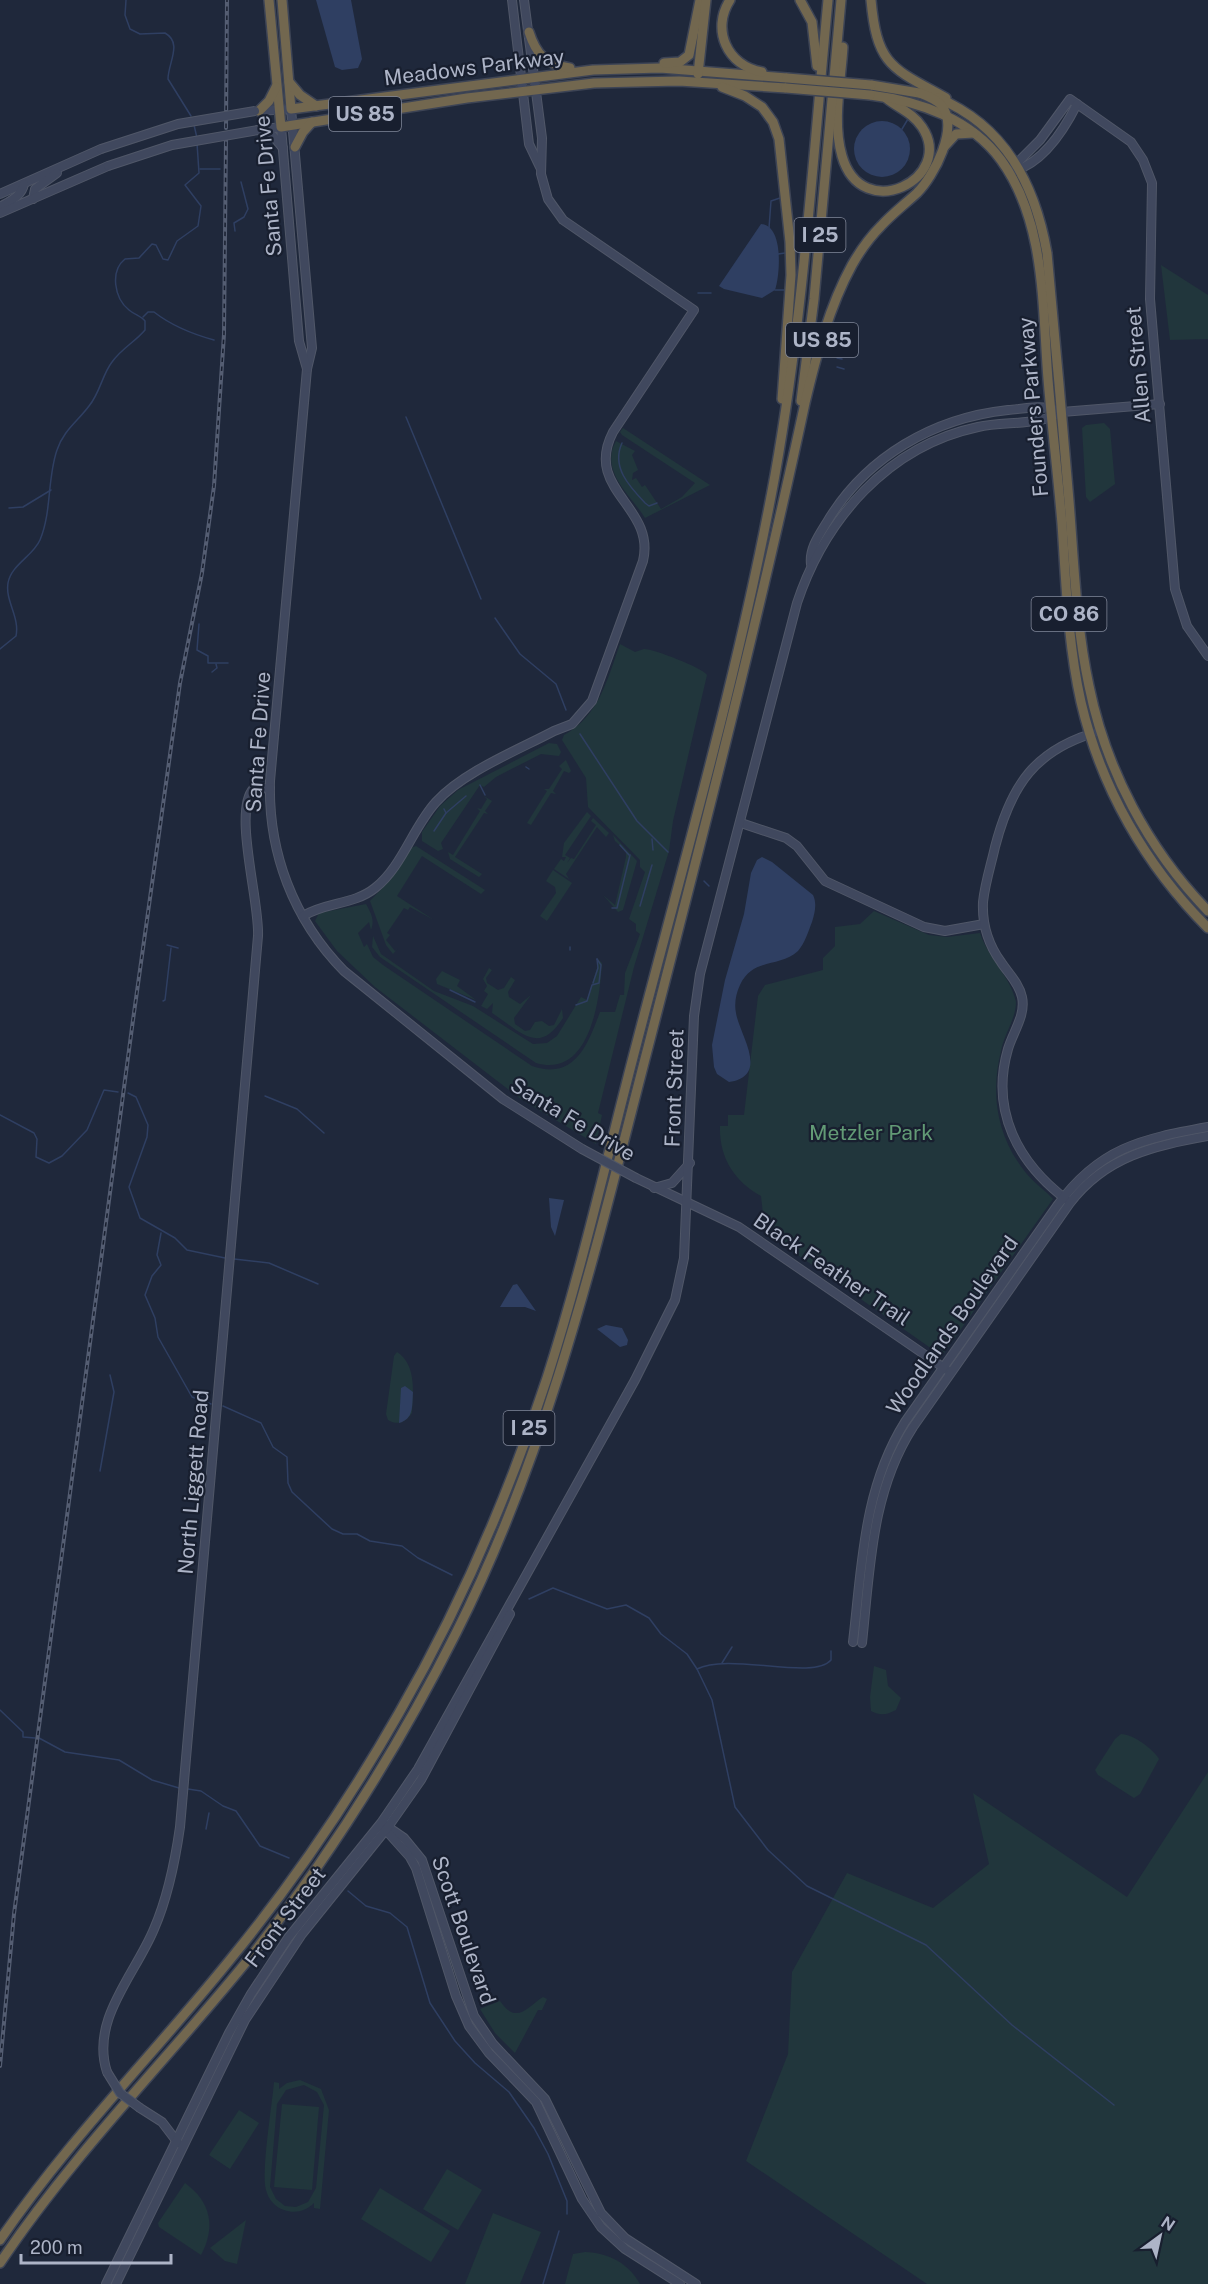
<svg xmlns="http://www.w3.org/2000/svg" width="1208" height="2284" font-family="'Public Sans',sans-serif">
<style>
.green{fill:#21363c;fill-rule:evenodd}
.water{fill:#2f3f62}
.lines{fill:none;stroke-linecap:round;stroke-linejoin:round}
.stream{stroke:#2f3f62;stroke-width:1.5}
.secondary-casing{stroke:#505768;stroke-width:10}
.highway-casing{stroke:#3d4455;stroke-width:12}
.secondary{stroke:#40485e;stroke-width:8}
.highway{stroke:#72674f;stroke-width:9}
.rail-casing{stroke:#545d72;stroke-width:4}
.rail{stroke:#181f2f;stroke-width:1.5;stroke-dasharray:4.5;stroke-linecap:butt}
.secondary-bridge-casing{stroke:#505768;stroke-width:10;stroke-linecap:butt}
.highway-bridge-casing{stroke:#3d4455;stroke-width:12;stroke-linecap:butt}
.secondary-bridge{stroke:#40485e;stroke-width:8}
.highway-bridge{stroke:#72674f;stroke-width:9}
.labels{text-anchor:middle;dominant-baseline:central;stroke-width:4.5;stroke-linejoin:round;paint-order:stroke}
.shield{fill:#181f2f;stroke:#808799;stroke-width:1.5}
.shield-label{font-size:20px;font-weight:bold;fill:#adb4c7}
.street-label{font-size:21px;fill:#adb4c7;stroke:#181f2f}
.park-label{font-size:21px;fill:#629a75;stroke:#181f2f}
</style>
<rect width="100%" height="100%" fill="#1f283b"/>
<g class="green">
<polygon points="1161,265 1208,295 1208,339 1170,340"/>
<polygon points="1104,423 1110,429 1115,484 1090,502 1086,497 1082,428 1086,425"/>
<path d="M623,428l87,57 -65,33c-14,-23 -46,-47 -29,-77l19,10 -3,4 6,15 -5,3 -1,7 4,-2 6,9 3,-2 16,24 21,-12 13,-14 -73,-48 -2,-3z"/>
<path d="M620,644l15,8c3,-1 6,-2 9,-3 10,0 59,19 63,26l-34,146 -4,30 -35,116 -36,146 4,2 -6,29 -74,-44 -147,-113 -38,-36 -22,-30 4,-8 47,-9c5,9 9,16 5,26l-2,-8 -11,11 6,14 3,-3 6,13 10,8 149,101c43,15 56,-22 68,-54h15l5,-17h4l1,-22 15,-39 -4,-3v-7l-7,-5 16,-47 -5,-5v-7l-52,-53 -2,-29 -24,-38 2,-5c35,-19 43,-55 56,-91z"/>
<polygon points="549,743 557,744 561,752 559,756 541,754 496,777 484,787 480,785 441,843 443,849 438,851 422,841 422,832 440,806 458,790"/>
<polygon points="566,760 571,771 569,773 564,771 553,791 556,794 551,793 531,825 527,823 547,791 544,789 549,789 562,769 559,766"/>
<polygon points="484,796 492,801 485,811 488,814 484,813 455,857 482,874 479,877 450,859 448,852 453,855 480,811 477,808 481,809 487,799"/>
<polygon points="587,812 591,816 565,855 570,858 567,863 571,858 574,859 596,825 591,821 593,818 609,833 606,837 597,827 566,874 569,879 554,869 561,859 564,861 566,857 562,857 564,843"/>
<polygon points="613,835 637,861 623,910 618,912 603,895 615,905 626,857 626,851 615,841"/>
<polygon points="416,846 485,890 481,894 422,856 397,896 434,920 410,907 408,910 404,908 387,933 390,935 386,940 395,951 398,948 393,954 386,945 370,901 391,879 411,848"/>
<polygon points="553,870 572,883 547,921 540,916 556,893 555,887 546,881"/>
<path d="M874,911l55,24 18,2 33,-4c8,25 31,44 36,69 0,17 -12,32 -15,49 -11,44 -4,86 25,122 8,10 19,17 27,26l-111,157 -177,-124 -4,-36c-27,-15 -42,-39 -41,-70h8v-11h16l14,-119 7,-11 58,-15v-12l12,-12v-19l25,-3z"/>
<path d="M373,936l8,18 53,37 39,15 60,38 14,-1 10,-7 24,-39 6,3 10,-32v-10l5,5c-2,36 -12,116 -66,100l-156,-106 -8,-10z"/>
<path d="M489,968l3,2 -6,8 1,5 11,7 6,-2 7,-11 4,3 -7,12 1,5 11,7 11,-9 -17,23 1,6 10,7 5,-1 5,-8 7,-1 7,5 5,-1 8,-16 1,9c-24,38 -42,14 -71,-5l1,-10 -6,6 -6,-3 7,-12 -4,-3 3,-5 -4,-7z"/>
<polygon points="442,971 460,980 457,986 476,1000 437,984 436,979"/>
<path d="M397,1352c20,13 16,41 15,61 -6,9 -14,13 -24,7l-2,-6 8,-58z"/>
<path d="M874,1666l12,4 2,16 13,12 -5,12c-10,5 -15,6 -25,1l-1,-14z"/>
<path d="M1121,1734c12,0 32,15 38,25l-19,35 -6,4 -36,-23 -3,-5 20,-31z"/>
<polygon points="1208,1772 1208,2284 927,2284 746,2161 788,2054 792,1972 847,1873 933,1908 989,1864 973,1793 1127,1897"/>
<path d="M543,1997l4,2 -5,11h-4l-23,43 -20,-20 -15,-24 20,-8c17,25 28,5 43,-4z"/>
<path d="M300,2080l21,9 8,21 -9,99 -6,-1v-5c-8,8 -19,11 -30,7 -9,-3 -16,-11 -18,-20 -5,-19 6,-84 8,-108l5,1v6l8,-6zM304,2085l13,7 7,13 -8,83 -8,14 -12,5 -11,-1 -9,-7 -6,-12 7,-83 9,-14z"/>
<polygon points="282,2104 319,2107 312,2190 274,2187"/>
<polygon points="239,2110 259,2123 230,2169 209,2155"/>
<polygon points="447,2169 482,2190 458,2230 423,2209"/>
<path d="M185,2183c26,19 31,44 16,72l-42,-28 -1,-4z"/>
<polygon points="380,2188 450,2231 431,2262 361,2219"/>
<polygon points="493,2213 541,2232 520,2284 465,2284"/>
<polygon points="246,2220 237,2264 225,2261 210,2248"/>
<path d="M585,2252c24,1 43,11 55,32h-75l8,-30z"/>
</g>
<g class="water">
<polygon points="316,0 351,0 362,59 358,68 342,70 335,67"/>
<circle cx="882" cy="149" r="28"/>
<path d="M761,224c23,2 19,51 14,66l-13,8 -38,-9 -5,-3z"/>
<path d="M762,857l10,5 41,33c4,8 2,18 -1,27 -4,10 -7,21 -14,29 -18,17 -45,6 -58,34 -4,8 -6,19 -4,28 3,21 35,63 -7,69l-12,-8 -3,-7 -2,-22 13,-65 19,-66 7,-41 6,-13z"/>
<polygon points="549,1198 564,1200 555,1236 551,1227"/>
<polygon points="517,1284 536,1311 525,1307 500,1307 513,1285"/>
<polygon points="606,1325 622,1328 628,1340 627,1345 620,1347 597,1329"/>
<path d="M405,1386l8,6c-1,14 1,27 -14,31l2,-35z"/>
</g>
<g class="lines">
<g class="stream">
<path d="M126,0l-1,15 5,14 10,5 25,-1c18,10 3,30 3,46l23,37"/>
<polyline points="194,125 197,138"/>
<polyline points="902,129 908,119"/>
<polyline points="200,169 220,169"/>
<polyline points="769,228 771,201 780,198"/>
<polyline points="235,231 234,223 244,217 248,209 241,182"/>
<polyline points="778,254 785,253"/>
<polyline points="775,290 785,290"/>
<polyline points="698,293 711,293"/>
<path d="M143,317l5,-5h6c18,14 38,22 60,28"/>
<polyline points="837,358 842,359"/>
<polyline points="837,367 844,369"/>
<polyline points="406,417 481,599"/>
<path d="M622,443c-11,24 7,43 23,60l4,3 8,-3"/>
<polyline points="9,508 23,507 51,490"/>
<polyline points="495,618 520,654 556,684 566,710"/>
<polyline points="199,624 197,650 208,656 208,663 228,663"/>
<path d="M0,649l16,-13c4,-19 -11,-35 -8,-53 3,-18 25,-27 32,-43 12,-29 7,-61 17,-90 6,-19 21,-29 32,-44 11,-13 13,-31 23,-44 10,-14 23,-20 33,-32v-9c-4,-5 -10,-6 -16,-11 -15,-12 -19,-39 -4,-51l14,-1 13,-14 4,1 7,14 5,1 9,-19 21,-15 3,-20 -16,-21 14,-12 -2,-30"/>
<polyline points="212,672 217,668 216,664"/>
<polyline points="580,734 637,821 668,852"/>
<polyline points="526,767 529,769"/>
<polyline points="480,785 485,795"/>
<polyline points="446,813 466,796"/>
<polyline points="434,831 446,813 444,809"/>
<polyline points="652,839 653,850"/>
<polyline points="620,845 629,855"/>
<polyline points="704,881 709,886"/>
<polyline points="640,906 652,865"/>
<polyline points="612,908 617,908 630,855"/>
<polyline points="167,945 178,948"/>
<polyline points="570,947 570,950"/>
<polyline points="593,983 598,968 597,959"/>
<polyline points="450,990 475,1002"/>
<polyline points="163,1001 165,1000 171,948"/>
<polyline points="576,1005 587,1001 592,985 599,983 601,965 597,959"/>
<polyline points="128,1093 136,1097 148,1125 147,1137 129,1187 140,1218 175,1238 187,1250 225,1258"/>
<polyline points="265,1096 297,1109 324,1133"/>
<polyline points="0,1115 34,1133 37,1139 36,1157 49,1163 62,1156 87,1130 104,1090 118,1092"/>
<polyline points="161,1233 157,1255 161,1265 152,1276 145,1295 155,1318 158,1337 192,1397 211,1404"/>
<polyline points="234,1259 269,1263 318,1284"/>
<polyline points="223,1406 261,1423 273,1447 287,1457 288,1483 292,1492 332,1529 343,1534 357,1534 370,1541 402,1546 418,1558 452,1575"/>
<polyline points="100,1471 114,1392 110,1375"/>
<path d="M529,1599l24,-11 54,21 19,-4 23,13 12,16 26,20 10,15c32,-17 116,12 134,-9v-9"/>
<polyline points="722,1663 732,1647"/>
<polyline points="697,1669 712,1700 735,1807 768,1850 807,1886 926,1945 1012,2025 1114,2105"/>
<polyline points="0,1710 23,1732 23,1737 35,1738"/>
<polyline points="39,1738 65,1752 119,1760 152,1780 179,1788"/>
<polyline points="188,1789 201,1791 223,1806 236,1811 260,1846 289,1858"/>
<polyline points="206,1829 209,1813"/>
<polyline points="348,1891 366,1906 390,1913 407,1927 430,2003 455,2041 475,2063 509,2092 534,2128 548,2154 567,2201 567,2214"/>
<polyline points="543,2284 559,2231"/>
</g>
<defs>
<g id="secondary">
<polyline points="512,0 529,144 540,167"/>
<path d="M256,111l35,-2 21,239 -5,21 -37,412c-2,71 23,138 74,190l159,128 79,50"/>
<polyline points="262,129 273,136 283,148"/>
<polyline points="258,130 281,127 299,341 307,369"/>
<polyline points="1012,168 1040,140 1070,99 1131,142 1143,160 1152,183 1150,299 1175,589 1187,626 1208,656"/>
<path d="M1014,171c30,-9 50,-41 63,-67"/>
<polyline points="0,194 101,149"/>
<polyline points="33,199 35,189 57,173"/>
<path d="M0,207c10,-6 22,-11 24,-23"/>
<polyline points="0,213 108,166"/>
<path d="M811,564c-2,-15 8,-29 16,-42 39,-65 106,-104 181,-112 14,-1 32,-5 46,-1"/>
<polyline points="741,823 786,838 797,846 825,881 924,927 945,931 984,924"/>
<path d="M303,916c22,-14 51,-11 72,-28 27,-21 38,-61 61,-86 27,-30 82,-52 118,-71l18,-7 20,-23 51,-140c13,-55 -60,-71 -30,-129l81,-122 -131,-90 -15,-21 -7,-25 1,-36 -18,-138"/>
<polyline points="636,1178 739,1227 947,1370"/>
<polyline points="654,1188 672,1183 690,1163"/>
<path d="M1067,1200c-49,-37 -77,-89 -59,-151 5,-17 18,-34 14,-52 -3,-14 -14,-24 -21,-35 -13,-18 -19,-38 -18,-60 2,-19 8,-37 12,-55 16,-62 40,-98 105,-116"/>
<path d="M853,1642c9,-76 10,-153 52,-220l152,-216c42,-58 84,-67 151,-79"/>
<path d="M862,1643c8,-74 9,-151 51,-216l157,-224c36,-47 83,-57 138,-67"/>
<polyline points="385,1825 404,1838 422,1860 474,2016 493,2044 545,2099 601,2213 625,2238 696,2284"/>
<polyline points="384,1828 410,1857 416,1868 456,1996 469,2026 489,2053 536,2102 582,2199 601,2227 625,2249 680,2284"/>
<path d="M107,2072c-17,-52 28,-97 47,-143 14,-32 21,-67 26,-102l78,-891c2,-33 -25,-124 -5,-147l17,-1"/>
<polyline points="140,2108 162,2122 178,2143"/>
<path d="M106,2284l123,-251 22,-39 37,-56 93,-115 37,-54 217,-389 40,-80 9,-42 10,-242 6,-42 97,-371c28,-84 91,-157 181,-176 27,-6 61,-1 84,-15l98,-8"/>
<polyline points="116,2284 245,2020 302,1934 388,1827 421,1780 510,1614"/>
</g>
<g id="highway">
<polyline points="269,0 281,127 467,98 594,83 679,81 786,88"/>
<polyline points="282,0 291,109 593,70 660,68 787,78"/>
<path d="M730,0c-19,29 -3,66 32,72"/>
<polyline points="800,0 812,22 817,66"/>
<path d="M871,0c6,66 21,68 75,98"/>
<path d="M529,32c7,22 16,32 41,36"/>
<path d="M843,47c-2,34 -11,75 -1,109 20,70 114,22 80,-29 -9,-14 -24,-19 -36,-29"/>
<polyline points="664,63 680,62 689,55 700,0"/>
<polyline points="698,74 706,0"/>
<polyline points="289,82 300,95 316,106"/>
<polyline points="871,85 925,94"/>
<polyline points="722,87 745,96 762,107 773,122 779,139 790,242 791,275 782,399"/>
<path d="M870,95c49,6 101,24 131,65 45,62 41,146 47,219 4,49 10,97 14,145 4,60 6,120 19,178 20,86 65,164 127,226"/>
<path d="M938,98c67,28 97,86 109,155 8,83 15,165 22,248 5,61 7,125 20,185 17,84 59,163 119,225"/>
<polyline points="259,111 269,101 276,87"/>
<polyline points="295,147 303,132 312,122"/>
<polyline points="944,147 956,134 974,133"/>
<polyline points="801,401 814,299 841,0"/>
<path d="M0,2240c69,-101 156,-188 233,-284 62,-76 117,-157 166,-243 61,-106 110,-219 148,-335 35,-109 60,-221 89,-332 49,-189 104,-379 139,-571 28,-157 38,-316 53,-475"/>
<path d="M0,2263c73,-109 165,-201 247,-302 81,-101 151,-213 209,-328 93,-184 139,-381 190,-578 56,-217 112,-433 159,-652 11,-46 24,-96 47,-138 8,-14 18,-28 29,-39 11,-12 24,-22 36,-33 17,-17 43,-66 24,-88 -4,-5 -16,-10 -21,-12"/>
</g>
</defs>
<use href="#secondary" class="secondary-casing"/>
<use href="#highway" class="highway-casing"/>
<use href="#secondary" class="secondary"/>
<use href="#highway" class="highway"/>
<defs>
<g id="rail">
<polyline points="226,128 227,0"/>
<polyline points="0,2066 14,1914 133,1020 180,683 202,573 214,486 224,334 226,139"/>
</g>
</defs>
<use href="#rail" class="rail-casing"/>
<use href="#rail" class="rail"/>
<defs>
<g id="secondary-bridge">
<polyline points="101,149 178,124 255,111"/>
<polyline points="108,166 172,145 258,130"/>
<polyline points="582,1149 636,1178"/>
<polyline points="107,2072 120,2093 140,2108"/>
</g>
<g id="highway-bridge">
<polyline points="787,78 871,85"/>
<polyline points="786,88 870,95"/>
</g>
</defs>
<use href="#secondary-bridge" class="secondary-bridge-casing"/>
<use href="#highway-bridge" class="highway-bridge-casing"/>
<use href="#secondary-bridge" class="secondary-bridge"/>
<use href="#highway-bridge" class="highway-bridge"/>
</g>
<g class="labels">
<g class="shield">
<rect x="329" y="97" width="72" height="34" rx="4.5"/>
<rect x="794.5" y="218" width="51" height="34" rx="4.5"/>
<rect x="786" y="323" width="72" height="34" rx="4.5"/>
<rect x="1031.5" y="597" width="75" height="34" rx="4.5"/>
<rect x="503.5" y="1411" width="51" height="34" rx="4.5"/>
</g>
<g class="shield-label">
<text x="365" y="114">US 85</text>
<text x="820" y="235">I 25</text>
<text x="822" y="340">US 85</text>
<text x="1069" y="614">CO 86</text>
<text x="529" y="1428">I 25</text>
</g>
<g class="street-label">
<text transform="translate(474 67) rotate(-7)">Meadows Parkway</text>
<text transform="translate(268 186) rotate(-95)">Santa Fe Drive</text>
<text transform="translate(1138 365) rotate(-95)">Allen Street</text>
<text transform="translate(1033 407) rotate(-95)">Founders Parkway</text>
<text transform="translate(258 742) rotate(-86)">Santa Fe Drive</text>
<text transform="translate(674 1088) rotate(-88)">Front Street</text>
<text transform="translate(573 1119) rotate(31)">Santa Fe Drive</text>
<text transform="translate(832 1269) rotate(34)">Black Feather Trail</text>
<text transform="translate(952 1325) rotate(-55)">Woodlands Boulevard</text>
<text transform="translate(193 1482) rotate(-85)">North Liggett Road</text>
<text transform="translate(285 1917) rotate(-53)">Front Street</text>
<text transform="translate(464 1930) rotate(71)">Scott Boulevard</text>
</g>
<g class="park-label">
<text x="871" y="1132">Metzler Park</text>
</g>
</g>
<g transform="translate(1160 2236) rotate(33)" stroke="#181f2f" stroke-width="4.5" paint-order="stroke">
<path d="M0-4.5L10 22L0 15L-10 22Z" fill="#adb4c7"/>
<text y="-9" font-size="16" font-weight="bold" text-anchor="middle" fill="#adb4c7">N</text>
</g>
<path d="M21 2254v9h150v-9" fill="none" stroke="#adb4c7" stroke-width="3"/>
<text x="30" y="2254" font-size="18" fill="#adb4c7" stroke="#181f2f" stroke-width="4.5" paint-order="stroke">200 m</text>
</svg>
